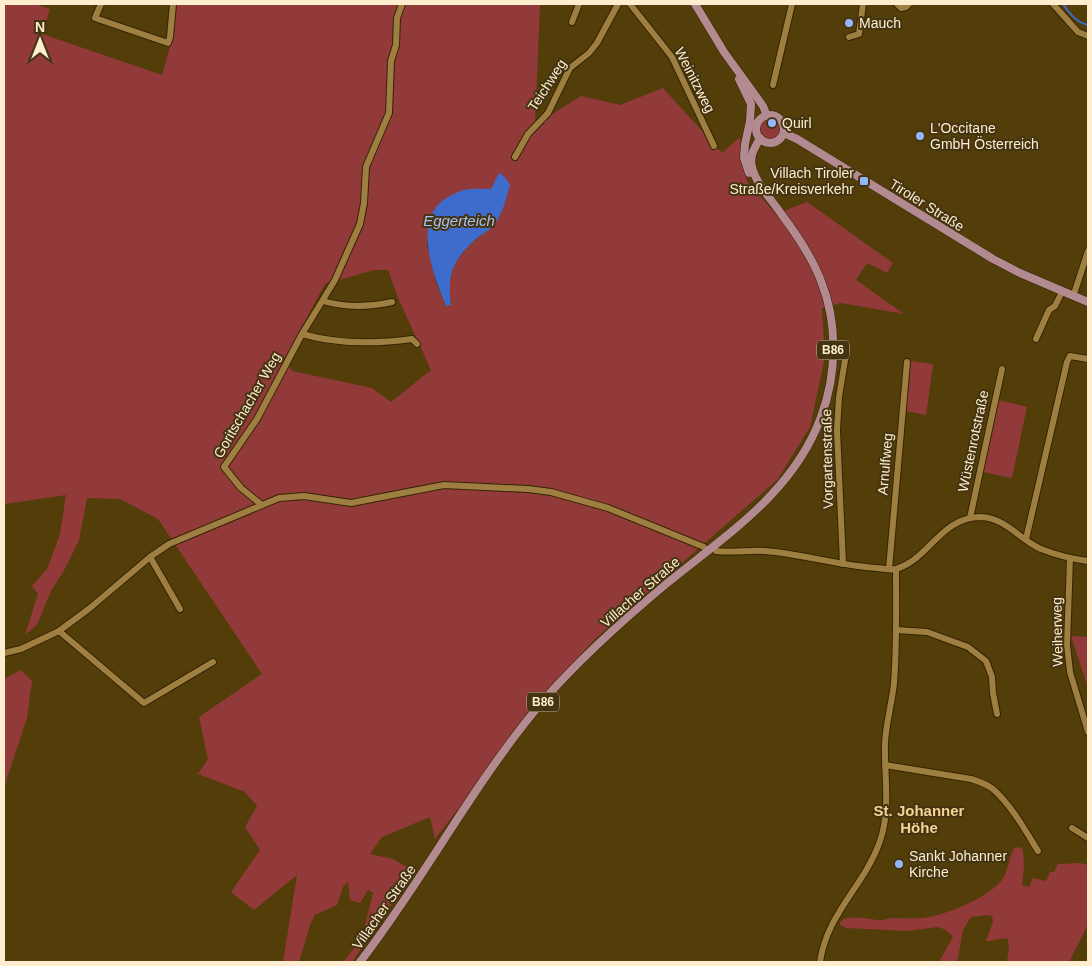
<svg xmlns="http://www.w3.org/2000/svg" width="1092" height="966" font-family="Arial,sans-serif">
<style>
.green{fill:#923a3a;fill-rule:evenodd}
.water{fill:#3d6ccc}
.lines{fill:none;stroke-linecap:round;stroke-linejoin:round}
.stream{stroke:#3d6ccc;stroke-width:2}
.minor-casing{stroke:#342402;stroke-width:8}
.major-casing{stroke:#342402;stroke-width:9}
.minor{stroke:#9e7f41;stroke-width:6}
.major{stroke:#b28a90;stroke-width:8}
.poi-dot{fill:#93b7fd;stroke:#443412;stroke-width:2}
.labels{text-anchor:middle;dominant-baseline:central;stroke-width:4;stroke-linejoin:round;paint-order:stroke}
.shield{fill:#443412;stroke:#c6b696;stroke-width:1}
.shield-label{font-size:12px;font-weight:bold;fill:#feedce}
.poi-label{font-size:14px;fill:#feedce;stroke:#443412;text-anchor:start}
.street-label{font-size:14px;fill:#feedce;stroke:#443412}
.water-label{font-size:15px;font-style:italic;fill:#a6c0f1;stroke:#443412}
.neighbourhood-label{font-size:15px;font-weight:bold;fill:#f4d393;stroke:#443412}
</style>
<rect width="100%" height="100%" fill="#533d09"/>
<g class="green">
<path d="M4,4h30l16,5 -8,25 120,41 11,-39 2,-32h365l-5,121 46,-29 39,9 43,-17 59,65 18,-16 1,23 7,23 28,31 31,-12 86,61 -6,10 -20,-10 -11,17 48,34 -63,-11 -19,5 3,49 -15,70 -32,52 -182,159 -37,40 -124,161 -5,-22 -48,20 -12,17 23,5 21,12 -62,91h-9l19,-24 11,-45 -5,-3 -8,13 -10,-3 -2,-18 -5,5 -6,18 -22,10 -5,10 -11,37h-16l14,-87 -43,35 -23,-18 29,-42 -15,-23 12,-21 -12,-14 -47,-18 10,-15 -9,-42 63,-43 -104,-155 -38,-20 -33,-1 -8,42 -13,27 -15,24 -14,34 -12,10 13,-41 -6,-8 15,-17 13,-35 6,-39 -61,9 -1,-2zM500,174l-7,52c-16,12 -35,27 -42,47 -4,9 -1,22 0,32l-5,1 -10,-23 -9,-38 2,-27 62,-29zM374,270h14l10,28 33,72 -40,32 -19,-14 -80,-17 -7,-13 40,-74z"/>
<circle cx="771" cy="129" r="11"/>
<polygon points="911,361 933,364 926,415 906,411"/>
<polygon points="998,400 1027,407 1012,478 983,472"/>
<polygon points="1071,636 1088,637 1088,688"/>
<polygon points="21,670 32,681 27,718 4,787 4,679"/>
<path d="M1020,847l3,3 1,16 -2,19 7,2 4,-9 13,3 4,-9h4l4,-8 22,-1 8,2v60l-19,37 -62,-1 2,-12 -1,-10c-10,-3 -13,3 -22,2l7,-19 -1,-6 -5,-1 -16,2 -8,13 -5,28 -2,4h-17l14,-25 -7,-7 -8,-3 -31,4 -61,-3 -6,-3v-3c10,-9 29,-2 41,-2 4,0 8,-2 12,-2 10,0 20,1 30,0 24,-3 64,-20 79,-38 6,-8 7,-23 12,-32z"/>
</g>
<path class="water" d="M499,173l6,4 5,8c-4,14 -7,28 -16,40 -5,6 -12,9 -18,14 -24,22 -29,35 -25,66l-5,1c-13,-31 -36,-90 4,-110 4,-2 9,-5 14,-6 9,-2 19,-1 27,-1z"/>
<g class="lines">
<path class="stream" d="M1063,4c7,10 13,18 25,21"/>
<defs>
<g id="minor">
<polyline points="101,4 95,18 168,43 170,37 173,4"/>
<polyline points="630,4 672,57 714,146"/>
<polyline points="897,4 901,8 906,7 909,4"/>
<polyline points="1053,4 1078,32 1088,36"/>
<polyline points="572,22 579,4"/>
<polyline points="849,37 859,34 863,4"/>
<polyline points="773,85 792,4"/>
<polyline points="515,157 528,134 548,113 570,68 589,53 597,43 618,4"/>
<polyline points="1073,297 1088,251"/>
<path d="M323,301c23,7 46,6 69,1"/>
<path d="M302,334c35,10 74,10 110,5l5,5"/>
<polyline points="1036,339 1049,310 1055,306 1062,292"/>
<polyline points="262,505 241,488 224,467 257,419 302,334 335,280 360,224 364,203 366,167 389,113 391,61 396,45 397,18 402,4"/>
<polyline points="970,518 1002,369"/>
<polyline points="1026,539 1067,362 1070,356 1088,359"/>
<path d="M716,551c17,2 33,-1 49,0 38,3 75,15 112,17 6,1 14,2 19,1 34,-10 44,-52 85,-52 25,1 39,23 60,32 15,6 31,10 47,12"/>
<polyline points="150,557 180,609"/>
<polyline points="1070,558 1067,645 1070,672 1088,732"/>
<polyline points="843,564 837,430 839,397 846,354"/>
<polyline points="889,569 907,362"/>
<polyline points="896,630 927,632 968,647 986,661 992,677 993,693 997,714"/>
<polyline points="59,631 144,703 213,662"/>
<polyline points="4,653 21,649 59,631 90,608 150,557 169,544 279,498 304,496 351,503 444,485 528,489 551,492 608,508 704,547"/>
<path d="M885,765l86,14c7,2 15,5 22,10 19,17 32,41 45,62"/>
<polyline points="1072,828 1088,838"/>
<path d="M820,962c7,-49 45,-77 60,-121 11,-31 4,-66 5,-98 1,-20 7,-40 9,-60 3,-38 2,-76 2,-114"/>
</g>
<g id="major">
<polyline points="695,4 724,52 763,106 767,116"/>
<polyline points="739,79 751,104 750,121 745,144 744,158 749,173"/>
<circle cx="770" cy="129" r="14"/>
<polyline points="784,133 797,139 993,259 1020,273 1088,302"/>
<path d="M360,962c65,-84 114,-180 183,-261 37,-43 80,-81 123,-117 60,-49 127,-91 155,-167 16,-43 17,-94 0,-136 -9,-24 -24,-46 -39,-66 -10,-15 -26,-31 -30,-48 -3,-12 3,-19 8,-29"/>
</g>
</defs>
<use href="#minor" class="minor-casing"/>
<use href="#major" class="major-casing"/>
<use href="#minor" class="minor"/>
<use href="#major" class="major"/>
</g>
<g class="poi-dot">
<circle cx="849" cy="23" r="5"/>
<circle cx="772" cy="123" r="5"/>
<circle cx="920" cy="136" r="5"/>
<rect x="859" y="176" width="10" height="10" rx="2.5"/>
<circle cx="899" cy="864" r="5"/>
</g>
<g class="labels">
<g class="shield">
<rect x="817" y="340.5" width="32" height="19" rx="4"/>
<rect x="527" y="692.5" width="32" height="19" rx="4"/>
</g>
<g class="shield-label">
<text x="833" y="350">B86</text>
<text x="543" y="702">B86</text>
</g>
<g class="poi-label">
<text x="859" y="23">Mauch</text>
<text x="782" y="123">Quirl</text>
<text x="930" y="128">L'Occitane<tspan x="930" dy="16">GmbH Österreich</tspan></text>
<text x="854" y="173" text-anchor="end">Villach Tiroler<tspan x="854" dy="16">Straße/Kreisverkehr</tspan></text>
<text x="909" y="856">Sankt Johanner<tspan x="909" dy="16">Kirche</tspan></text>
</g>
<g class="street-label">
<text transform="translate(695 80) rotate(63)">Weinitzweg</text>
<text transform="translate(547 85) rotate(-57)">Teichweg</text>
<text transform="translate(927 205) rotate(32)">Tiroler Straße</text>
<text transform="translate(247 405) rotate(-60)">Goritschacher Weg</text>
<text transform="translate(973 441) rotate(-78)">Wüstenrotstraße</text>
<text transform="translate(827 459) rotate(-91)">Vorgartenstraße</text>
<text transform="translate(885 464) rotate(-85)">Arnulfweg</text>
<text transform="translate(640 592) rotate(-41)">Villacher Straße</text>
<text transform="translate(1057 632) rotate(-91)">Weiherweg</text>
<text transform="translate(384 907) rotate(-55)">Villacher Straße</text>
</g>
<g class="water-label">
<text x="459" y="220">Eggerteich</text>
</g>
<g class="neighbourhood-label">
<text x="919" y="810">St. Johanner<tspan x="919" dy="17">Höhe</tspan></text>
</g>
</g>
<rect width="1092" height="966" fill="none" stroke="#feedce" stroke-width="10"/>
<g transform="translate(40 40)" stroke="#443412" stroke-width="4" paint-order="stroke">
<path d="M0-4L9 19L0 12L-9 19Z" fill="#feedce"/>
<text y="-8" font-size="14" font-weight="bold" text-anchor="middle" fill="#feedce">N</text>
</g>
</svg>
